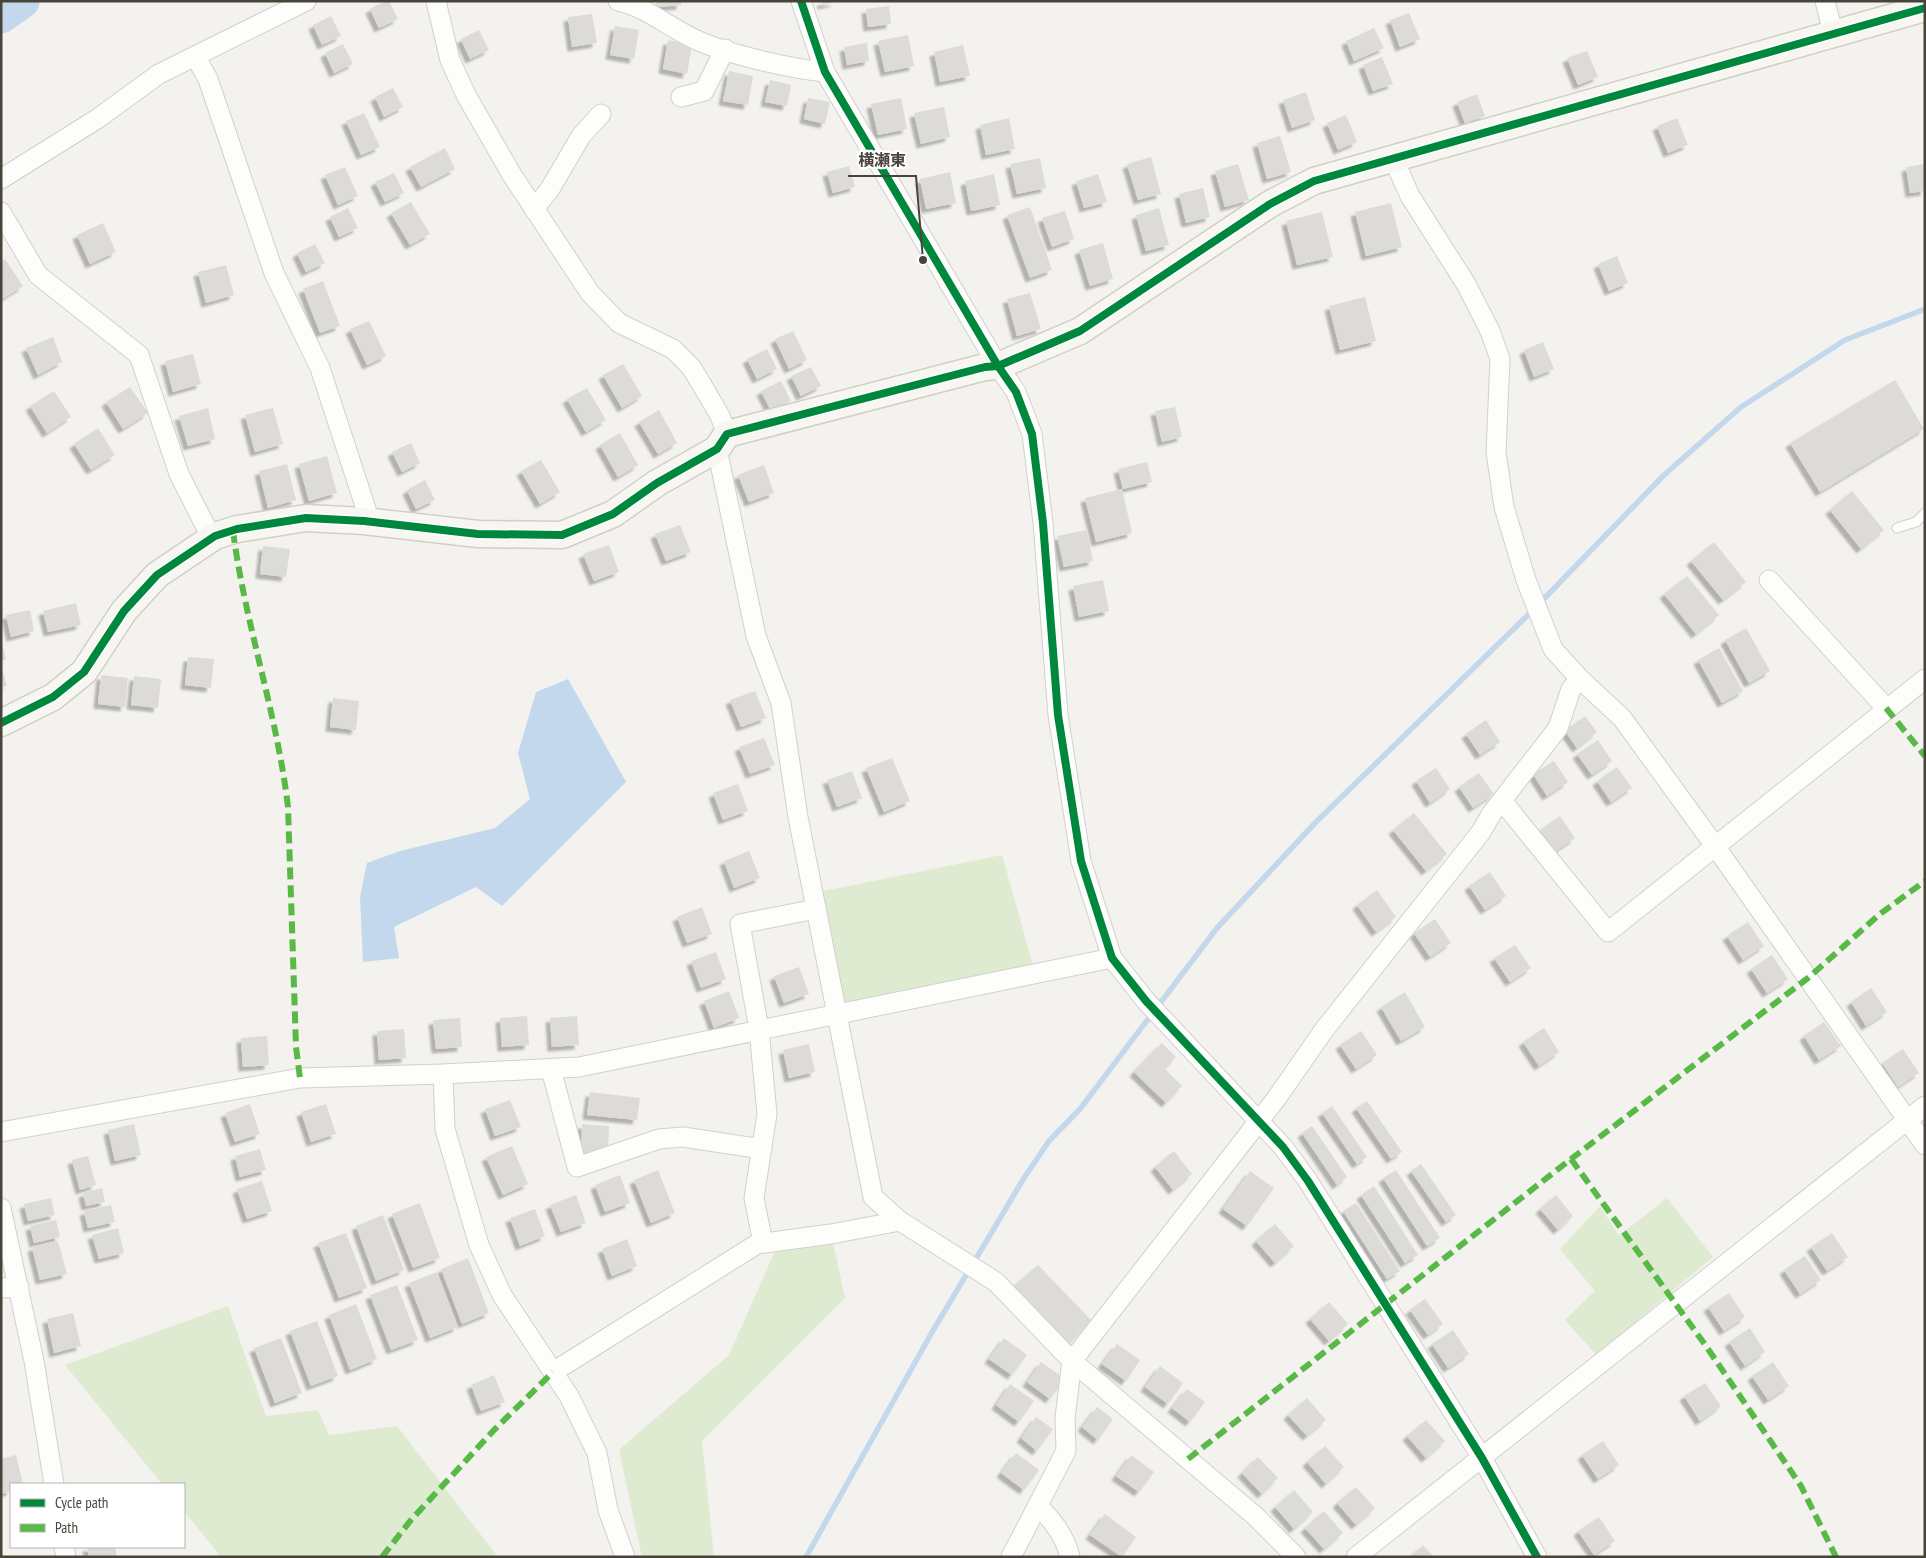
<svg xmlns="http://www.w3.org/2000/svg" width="1926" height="1558" font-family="'PT Sans Narrow','Noto Sans JP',sans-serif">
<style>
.green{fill:#deebd1}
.water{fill:#c3d8ec}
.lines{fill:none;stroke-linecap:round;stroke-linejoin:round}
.stream{stroke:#c3d8ec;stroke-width:5.5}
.river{stroke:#c3d8ec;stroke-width:35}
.building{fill:#dcdbd7;filter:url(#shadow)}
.lane-casing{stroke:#d1d0cc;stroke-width:11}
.street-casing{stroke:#d1d0cc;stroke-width:21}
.secondary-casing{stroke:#d1cfc6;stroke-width:29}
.lane{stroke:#fdfdfc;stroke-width:9}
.street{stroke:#fdfdfc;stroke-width:19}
.secondary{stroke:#f7f6f1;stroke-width:26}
.quiet{stroke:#58b947;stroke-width:6;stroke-dasharray:12 6;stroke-linecap:butt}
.cycleway-casing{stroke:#fff;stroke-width:11}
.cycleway{stroke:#00873e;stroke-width:8}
.leader{fill:none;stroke:#49443a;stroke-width:2}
.callout-dot{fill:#49443a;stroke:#fff;stroke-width:2}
.callout-label{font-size:16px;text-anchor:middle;font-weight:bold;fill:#49443a;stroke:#fff;stroke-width:4.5;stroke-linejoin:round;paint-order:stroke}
</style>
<defs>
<filter id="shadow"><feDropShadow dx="-4.5" dy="4.5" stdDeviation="1" flood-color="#0004"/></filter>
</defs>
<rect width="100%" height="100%" fill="#f3f2ee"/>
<g class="green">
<polygon points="1002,855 1035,972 852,1005 841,999 819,892"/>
<polygon points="1667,1198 1713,1257 1596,1355 1565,1320 1595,1291 1560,1249 1600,1206 1619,1236"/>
<polygon points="833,1242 845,1298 702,1441 714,1557 642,1557 619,1450 729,1355 775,1251"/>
<polygon points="228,1306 266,1416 318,1410 329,1435 397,1426 498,1557 221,1557 184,1511 184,1484 162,1484 65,1365"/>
</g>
<polygon class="water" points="568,679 626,782 502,906 476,887 394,927 399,958 363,962 360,897 367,863 400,851 495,828 530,799 518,753 536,692"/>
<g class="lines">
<polyline class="stream" points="806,1557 931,1334 1024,1178 1049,1141 1080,1109 1217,928 1316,822 1535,608 1664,475 1741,407 1845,340 1925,309"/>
<polyline class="river" points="1,16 22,1"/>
</g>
<g class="building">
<polygon points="385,1 389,1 398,19 379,28 370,9"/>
<polygon points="656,1 681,1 681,5 657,7"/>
<polygon points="822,1 835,1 835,2 822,5"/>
<polygon points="889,6 891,24 868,27 866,9"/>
<polygon points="1409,13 1420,39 1400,47 1390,20"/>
<polygon points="592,14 597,43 572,47 568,17"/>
<polygon points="331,16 341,36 322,45 313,25"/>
<polygon points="615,26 639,30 634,59 610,55"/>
<polygon points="1374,28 1384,48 1354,61 1346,41"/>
<polygon points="479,30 489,50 470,59 461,39"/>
<polygon points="908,35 914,66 885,72 878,41"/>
<polygon points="668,40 692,45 687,74 663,69"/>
<polygon points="867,43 869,61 847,65 844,47"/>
<polygon points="343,44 353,64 334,73 325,53"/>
<polygon points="963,45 970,76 940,82 934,52"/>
<polygon points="1587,51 1598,77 1578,85 1567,58"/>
<polygon points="1382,57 1393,84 1373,91 1363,65"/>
<polygon points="729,71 753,76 748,105 723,101"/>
<polygon points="770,80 791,85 787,106 765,102"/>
<polygon points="393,88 403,107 384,117 375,97"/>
<polygon points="1306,92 1315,120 1292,128 1283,100"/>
<polygon points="1477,94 1485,116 1465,123 1457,102"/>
<polygon points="808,98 830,102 825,124 804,119"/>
<polygon points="901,98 907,129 878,135 871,104"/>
<polygon points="944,107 950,137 921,144 914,113"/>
<polygon points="364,113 380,147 361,155 346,121"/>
<polygon points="1346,115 1357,142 1338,150 1327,123"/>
<polygon points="1009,118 1015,149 986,155 980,125"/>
<polygon points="1677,118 1688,145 1668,153 1657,126"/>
<polygon points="1280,136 1291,172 1267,179 1257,143"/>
<polygon points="445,148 455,169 421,187 410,167"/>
<polygon points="1151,157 1161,194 1138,200 1127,164"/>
<polygon points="1040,158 1046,188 1017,194 1010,164"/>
<polygon points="1238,164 1249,200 1225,207 1215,171"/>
<polygon points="1925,164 1925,191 1910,193 1906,167"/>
<polygon points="849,166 855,187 833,193 827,172"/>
<polygon points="345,167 358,196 338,205 325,175"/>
<polygon points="950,172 956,203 926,209 920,179"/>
<polygon points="394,173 404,193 385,202 375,182"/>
<polygon points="994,174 1000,205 971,211 965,181"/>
<polygon points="1098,174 1107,202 1084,208 1076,181"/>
<polygon points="1203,188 1210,217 1186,223 1179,194"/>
<polygon points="411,202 430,234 410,245 391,213"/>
<polygon points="1391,203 1402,247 1366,256 1355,212"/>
<polygon points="1030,207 1052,270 1030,278 1007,215"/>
<polygon points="348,208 358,228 339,237 330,217"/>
<polygon points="1159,208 1169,245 1146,251 1136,215"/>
<polygon points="1065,211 1074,239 1052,247 1042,218"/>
<polygon points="1322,212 1333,257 1297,265 1286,221"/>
<polygon points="103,223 116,252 90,264 77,235"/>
<polygon points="1103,243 1113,279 1090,286 1079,250"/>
<polygon points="315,244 325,263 306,272 297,253"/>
<polygon points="1617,256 1628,283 1609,291 1598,264"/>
<polygon points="5,259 23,286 1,300 1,262"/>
<polygon points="226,265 234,295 206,303 198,272"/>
<polygon points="323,281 340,326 320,333 303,289"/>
<polygon points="1030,293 1041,329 1017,336 1007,299"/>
<polygon points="1365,297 1376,341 1340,350 1329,306"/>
<polygon points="369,321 386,356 367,365 350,329"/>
<polygon points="793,331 807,360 789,369 775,339"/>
<polygon points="53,337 62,362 38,375 26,348"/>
<polygon points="1543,342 1554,369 1534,377 1524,350"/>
<polygon points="767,349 777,369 757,379 747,359"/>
<polygon points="193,354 201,384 173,392 165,361"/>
<polygon points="623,364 642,396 622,408 603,375"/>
<polygon points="811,367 821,386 801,396 791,376"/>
<polygon points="1895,380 1924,429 1820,492 1790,443"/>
<polygon points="781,381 791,401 771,411 761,391"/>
<polygon points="130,387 148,413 123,429 106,402"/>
<polygon points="587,388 606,420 586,432 567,399"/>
<polygon points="54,391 71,417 47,433 30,406"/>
<polygon points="1175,407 1182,437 1162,442 1155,411"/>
<polygon points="208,408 215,439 188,446 179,416"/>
<polygon points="273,408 283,444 255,452 245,415"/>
<polygon points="659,410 677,443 658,454 639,422"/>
<polygon points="98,428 115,455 91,470 74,444"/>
<polygon points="620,433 638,465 618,477 600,445"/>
<polygon points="411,443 420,463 402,472 392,452"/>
<polygon points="327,456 337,493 309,501 299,464"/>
<polygon points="541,460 560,492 540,504 521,471"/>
<polygon points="1147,462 1152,482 1123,489 1118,469"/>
<polygon points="287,464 296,500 268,508 259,471"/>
<polygon points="764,465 774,493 749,502 738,475"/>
<polygon points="425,480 435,500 416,509 407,490"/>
<polygon points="1122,489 1132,533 1096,542 1085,498"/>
<polygon points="1852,491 1884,530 1861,549 1830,510"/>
<polygon points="680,525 691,552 666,561 655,534"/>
<polygon points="1087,530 1093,561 1064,567 1057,536"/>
<polygon points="1714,542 1746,582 1723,600 1691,561"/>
<polygon points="609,545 619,572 594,581 583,554"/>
<polygon points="263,546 290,549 286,577 260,574"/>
<polygon points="1687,576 1719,615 1696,634 1664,594"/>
<polygon points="1103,580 1109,611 1079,617 1073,586"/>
<polygon points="76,603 81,625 48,632 43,611"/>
<polygon points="30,610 34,631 11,637 6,615"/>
<polygon points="1746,628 1770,671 1749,683 1725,640"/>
<polygon points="1,641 6,659 1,661"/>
<polygon points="1719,648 1743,691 1722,703 1698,660"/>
<polygon points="188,657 214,659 211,688 185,685"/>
<polygon points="1,666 7,686 1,687"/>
<polygon points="101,675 128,678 125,707 98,704"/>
<polygon points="134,676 161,679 158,708 131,705"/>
<polygon points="755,691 766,718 741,727 730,700"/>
<polygon points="333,698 359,701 356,730 330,727"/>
<polygon points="1585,716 1597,732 1577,748 1565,731"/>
<polygon points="1486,720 1500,742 1480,755 1466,734"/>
<polygon points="764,738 775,765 750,774 739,747"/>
<polygon points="1598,740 1612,761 1592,775 1577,754"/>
<polygon points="892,758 910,801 884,812 866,768"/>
<polygon points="1554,761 1568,782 1547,796 1533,774"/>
<polygon points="1617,767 1632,788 1611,802 1597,781"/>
<polygon points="1436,768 1450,789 1430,803 1416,781"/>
<polygon points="852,771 862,798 837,807 827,780"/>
<polygon points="1479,773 1494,794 1473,808 1459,787"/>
<polygon points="738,784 748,811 723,820 713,793"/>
<polygon points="1414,813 1447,854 1426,871 1393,830"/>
<polygon points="1560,816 1575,838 1554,852 1540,830"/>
<polygon points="749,851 760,878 734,888 724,861"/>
<polygon points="1490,872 1506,896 1485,910 1469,886"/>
<polygon points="1377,890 1396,917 1376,932 1357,905"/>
<polygon points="702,907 712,934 687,943 677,917"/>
<polygon points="1435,919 1451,943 1430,957 1414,933"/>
<polygon points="1748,922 1764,946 1743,960 1727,936"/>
<polygon points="1515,945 1531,968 1510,982 1494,958"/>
<polygon points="716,952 726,979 701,988 691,961"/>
<polygon points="1772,955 1788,979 1767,993 1751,969"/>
<polygon points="799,967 809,994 784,1003 774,976"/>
<polygon points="1871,988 1887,1012 1866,1026 1851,1002"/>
<polygon points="729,991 739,1018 714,1028 704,1001"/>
<polygon points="1405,992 1425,1027 1401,1041 1381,1007"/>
<polygon points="527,1016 529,1045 502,1047 500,1018"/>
<polygon points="577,1016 579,1045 552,1047 550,1018"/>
<polygon points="460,1018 462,1047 436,1049 433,1020"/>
<polygon points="1824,1022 1841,1046 1819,1060 1804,1036"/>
<polygon points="1544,1028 1559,1052 1539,1066 1523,1042"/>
<polygon points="404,1029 406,1058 379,1060 377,1031"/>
<polygon points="1361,1031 1377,1055 1356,1069 1340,1045"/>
<polygon points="267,1036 269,1065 243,1067 241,1038"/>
<polygon points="1162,1043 1176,1057 1165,1069 1182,1086 1166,1103 1134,1072"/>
<polygon points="809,1044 815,1072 789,1078 783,1050"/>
<polygon points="1903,1049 1919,1073 1898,1087 1882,1063"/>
<polygon points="590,1092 640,1098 637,1120 587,1115"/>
<polygon points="510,1100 521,1127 495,1136 485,1109"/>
<polygon points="1367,1101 1402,1152 1391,1159 1356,1108"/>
<polygon points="250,1104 260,1134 235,1142 225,1113"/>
<polygon points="326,1104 336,1134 311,1142 301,1112"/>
<polygon points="1332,1106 1367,1157 1357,1164 1322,1113"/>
<polygon points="134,1124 141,1155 115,1161 108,1130"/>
<polygon points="582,1124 609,1126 608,1155 581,1154"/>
<polygon points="1312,1126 1347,1177 1337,1185 1302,1133"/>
<polygon points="512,1146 528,1184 503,1195 486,1157"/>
<polygon points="260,1149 266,1170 240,1177 235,1156"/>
<polygon points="1174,1151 1192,1174 1173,1190 1155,1167"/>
<polygon points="88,1156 96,1185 80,1190 72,1160"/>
<polygon points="1421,1164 1456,1215 1446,1222 1411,1171"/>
<polygon points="658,1170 675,1213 651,1223 634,1180"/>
<polygon points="1396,1170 1440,1238 1427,1246 1383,1178"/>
<polygon points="1250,1171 1274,1188 1247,1226 1223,1209"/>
<polygon points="620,1175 630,1203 605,1212 595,1185"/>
<polygon points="262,1181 272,1211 247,1219 237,1189"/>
<polygon points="1374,1186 1418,1255 1405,1263 1361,1195"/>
<polygon points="102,1188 105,1202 86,1206 83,1193"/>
<polygon points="576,1195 586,1223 561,1232 550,1205"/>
<polygon points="1556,1195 1573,1216 1558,1230 1540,1209"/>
<polygon points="51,1198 55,1215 28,1221 24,1204"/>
<polygon points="420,1203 440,1258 413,1268 392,1214"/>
<polygon points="1356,1203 1400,1271 1387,1279 1343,1211"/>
<polygon points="111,1205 115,1222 88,1228 84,1211"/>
<polygon points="535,1209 545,1236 520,1246 510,1218"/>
<polygon points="383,1215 404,1270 376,1281 356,1226"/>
<polygon points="56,1220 60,1237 34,1243 30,1226"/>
<polygon points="1275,1224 1294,1246 1275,1263 1256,1241"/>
<polygon points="118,1228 124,1253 99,1259 92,1235"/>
<polygon points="346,1233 367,1288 339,1298 318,1243"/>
<polygon points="1832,1233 1848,1257 1827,1271 1811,1247"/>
<polygon points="627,1239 637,1266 612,1276 602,1249"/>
<polygon points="58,1241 67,1274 40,1280 32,1247"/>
<polygon points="1805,1256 1821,1280 1800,1294 1784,1270"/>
<polygon points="468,1258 489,1313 462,1324 441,1269"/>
<polygon points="1038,1265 1091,1320 1068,1345 1013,1287"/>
<polygon points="437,1272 458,1327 430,1338 409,1283"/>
<polygon points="397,1285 418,1340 391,1350 370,1295"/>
<polygon points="1729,1293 1745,1317 1724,1331 1708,1307"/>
<polygon points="1425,1299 1443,1324 1428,1335 1410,1310"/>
<polygon points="1329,1302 1348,1324 1329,1341 1310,1319"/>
<polygon points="356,1304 377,1359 350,1370 329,1315"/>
<polygon points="73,1313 81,1346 54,1353 47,1319"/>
<polygon points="317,1321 338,1376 311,1386 290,1331"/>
<polygon points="1750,1328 1765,1352 1745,1366 1729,1342"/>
<polygon points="1453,1330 1469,1354 1448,1368 1432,1344"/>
<polygon points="281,1338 302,1393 275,1403 254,1348"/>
<polygon points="1004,1338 1027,1355 1012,1375 989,1359"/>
<polygon points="1117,1344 1140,1360 1126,1381 1102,1364"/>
<polygon points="1041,1362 1065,1379 1050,1399 1027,1382"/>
<polygon points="1773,1362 1789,1386 1768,1400 1752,1376"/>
<polygon points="1160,1366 1183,1383 1168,1404 1145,1387"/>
<polygon points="494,1375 505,1402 481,1411 471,1385"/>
<polygon points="1705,1383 1721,1406 1700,1421 1684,1396"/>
<polygon points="1010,1384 1034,1401 1019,1422 996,1405"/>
<polygon points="1187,1389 1205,1402 1190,1422 1172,1408"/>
<polygon points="1307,1398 1326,1420 1307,1436 1288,1415"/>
<polygon points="1097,1407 1113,1419 1098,1440 1082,1427"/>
<polygon points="1036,1417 1053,1429 1037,1451 1021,1438"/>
<polygon points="1426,1420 1445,1441 1426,1458 1407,1436"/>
<polygon points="1603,1441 1619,1465 1598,1479 1582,1455"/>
<polygon points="1325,1446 1344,1467 1326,1484 1307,1462"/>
<polygon points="1016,1453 1039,1470 1024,1490 1001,1473"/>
<polygon points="16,1455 23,1484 11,1484 11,1491 1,1494 1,1459"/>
<polygon points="1131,1455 1154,1472 1139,1492 1116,1476"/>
<polygon points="1258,1457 1278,1478 1262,1494 1242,1473"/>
<polygon points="1356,1487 1375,1508 1356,1525 1337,1503"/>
<polygon points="1294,1490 1313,1512 1294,1529 1275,1507"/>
<polygon points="1324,1511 1343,1533 1324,1549 1305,1528"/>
<polygon points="1105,1514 1136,1537 1122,1557 1090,1535"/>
<polygon points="1599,1517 1615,1541 1594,1555 1578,1531"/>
<polygon points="1423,1545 1434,1557 1410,1557"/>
<polygon points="87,1547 115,1547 117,1557 89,1557"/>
</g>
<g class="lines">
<defs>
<polyline id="lane" points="1897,528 1916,522 1925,513"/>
<g id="street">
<polyline points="436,1 450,60 466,95 512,175 590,293 619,323 673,349 691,367 702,385 720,416 727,434"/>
<path d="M618,1c31,7 54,29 83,41 31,13 90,27 124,30"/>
<polyline points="801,1 825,72 998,366 1016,392 1032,434 1043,523 1058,715 1081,861 1112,958 1146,1001 1283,1147 1308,1181 1482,1458 1537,1557"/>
<polyline points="1825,1 1833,33"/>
<polyline points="195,56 208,79 274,273 320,368 366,509 364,521"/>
<polyline points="681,97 704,91 725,49"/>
<polyline points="1393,158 1410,196 1466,284 1490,331 1500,359 1496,452 1504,507 1526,580 1553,649 1580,679 1622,718 1715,846 1925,1145"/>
<polyline points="1,179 97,119 159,74 306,1"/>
<polyline points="534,209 550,189 581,136 601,114"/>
<polyline points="1,212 38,275 139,355 179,474 212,539"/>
<polyline points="717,449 756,636 781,703 798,817 873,1197 900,1221 996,1282 1072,1361 1254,1515 1296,1557"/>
<polyline points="1769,580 1886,708"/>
<polyline points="1503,802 1608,932 1925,679"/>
<polyline points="551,1069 577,1167 659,1139 683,1137 762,1149"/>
<polyline points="443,1074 445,1129 479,1245 502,1295 569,1396 597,1453 608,1510 625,1557"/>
<polyline points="1,1132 300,1078 443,1074 579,1067 1112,958"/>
<polyline points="1,1208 34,1361 54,1484"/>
<polyline points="763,1243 754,1198 767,1114 759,1029 740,924 816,909"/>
<polyline points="1,1288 19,1287"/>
<polyline points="553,1372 757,1244 831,1234 900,1221"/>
<path d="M1038,1506c15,15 27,30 32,51"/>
<polyline points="64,1547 66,1557"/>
<polyline points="1011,1557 1066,1451 1065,1418 1072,1361 1276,1099 1324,1030 1481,832 1492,813 1558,728 1571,689 1580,679"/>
<polyline points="1356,1557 1925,1106"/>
</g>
<polyline id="secondary" points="1,723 53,697 84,672 124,611 157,575 215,536 237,529 306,518 364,521 478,534 562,535 613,514 657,483 717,449 727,434 985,367 998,366 1080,331 1270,204 1314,181 1925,8"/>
</defs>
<use href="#lane" class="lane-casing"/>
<use href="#street" class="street-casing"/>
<use href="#secondary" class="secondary-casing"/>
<use href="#lane" class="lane"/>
<use href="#street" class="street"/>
<use href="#secondary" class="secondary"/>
<g class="quiet">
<path d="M233,531c12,93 44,182 55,276l8,240 4,31"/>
<polyline points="1886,708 1925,756"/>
<polyline points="1571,1159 1706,1346 1801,1486 1836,1557"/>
<polyline points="1188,1459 1571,1159 1808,978 1880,914 1925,881"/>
<polyline points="382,1557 411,1520 494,1430 553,1372"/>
</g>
<defs>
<g id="cycleway">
<polyline points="801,1 825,72 998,366 1016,392 1032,434 1043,523 1058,715 1081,861 1112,958 1146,1001 1283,1147 1308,1181 1482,1458 1537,1557"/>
<polyline points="1,723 53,697 84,672 124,611 157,575 215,536 237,529 306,518 364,521 478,534 562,535 613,514 657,483 717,449 727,434 985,367 998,366 1080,331 1270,204 1314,181 1925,8"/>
</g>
</defs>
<use href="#cycleway" class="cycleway-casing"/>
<use href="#cycleway" class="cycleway"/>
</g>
<path class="leader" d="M923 260L916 176H848"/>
<circle class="callout-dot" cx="923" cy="260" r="5"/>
<g class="callout-label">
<text x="882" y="166">横瀬東</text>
</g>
<rect width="1926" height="1558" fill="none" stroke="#49443a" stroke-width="5"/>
<rect x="10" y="1483" width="175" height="65" fill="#ffffff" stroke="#b6b4b0"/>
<rect x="20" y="1499" width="25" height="8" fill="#00873e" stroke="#b6b4b0"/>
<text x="55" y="1508" font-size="15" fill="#49443a">Cycle path</text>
<rect x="20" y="1524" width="25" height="8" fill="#58b947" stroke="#b6b4b0"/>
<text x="55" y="1533" font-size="15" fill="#49443a">Path</text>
</svg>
